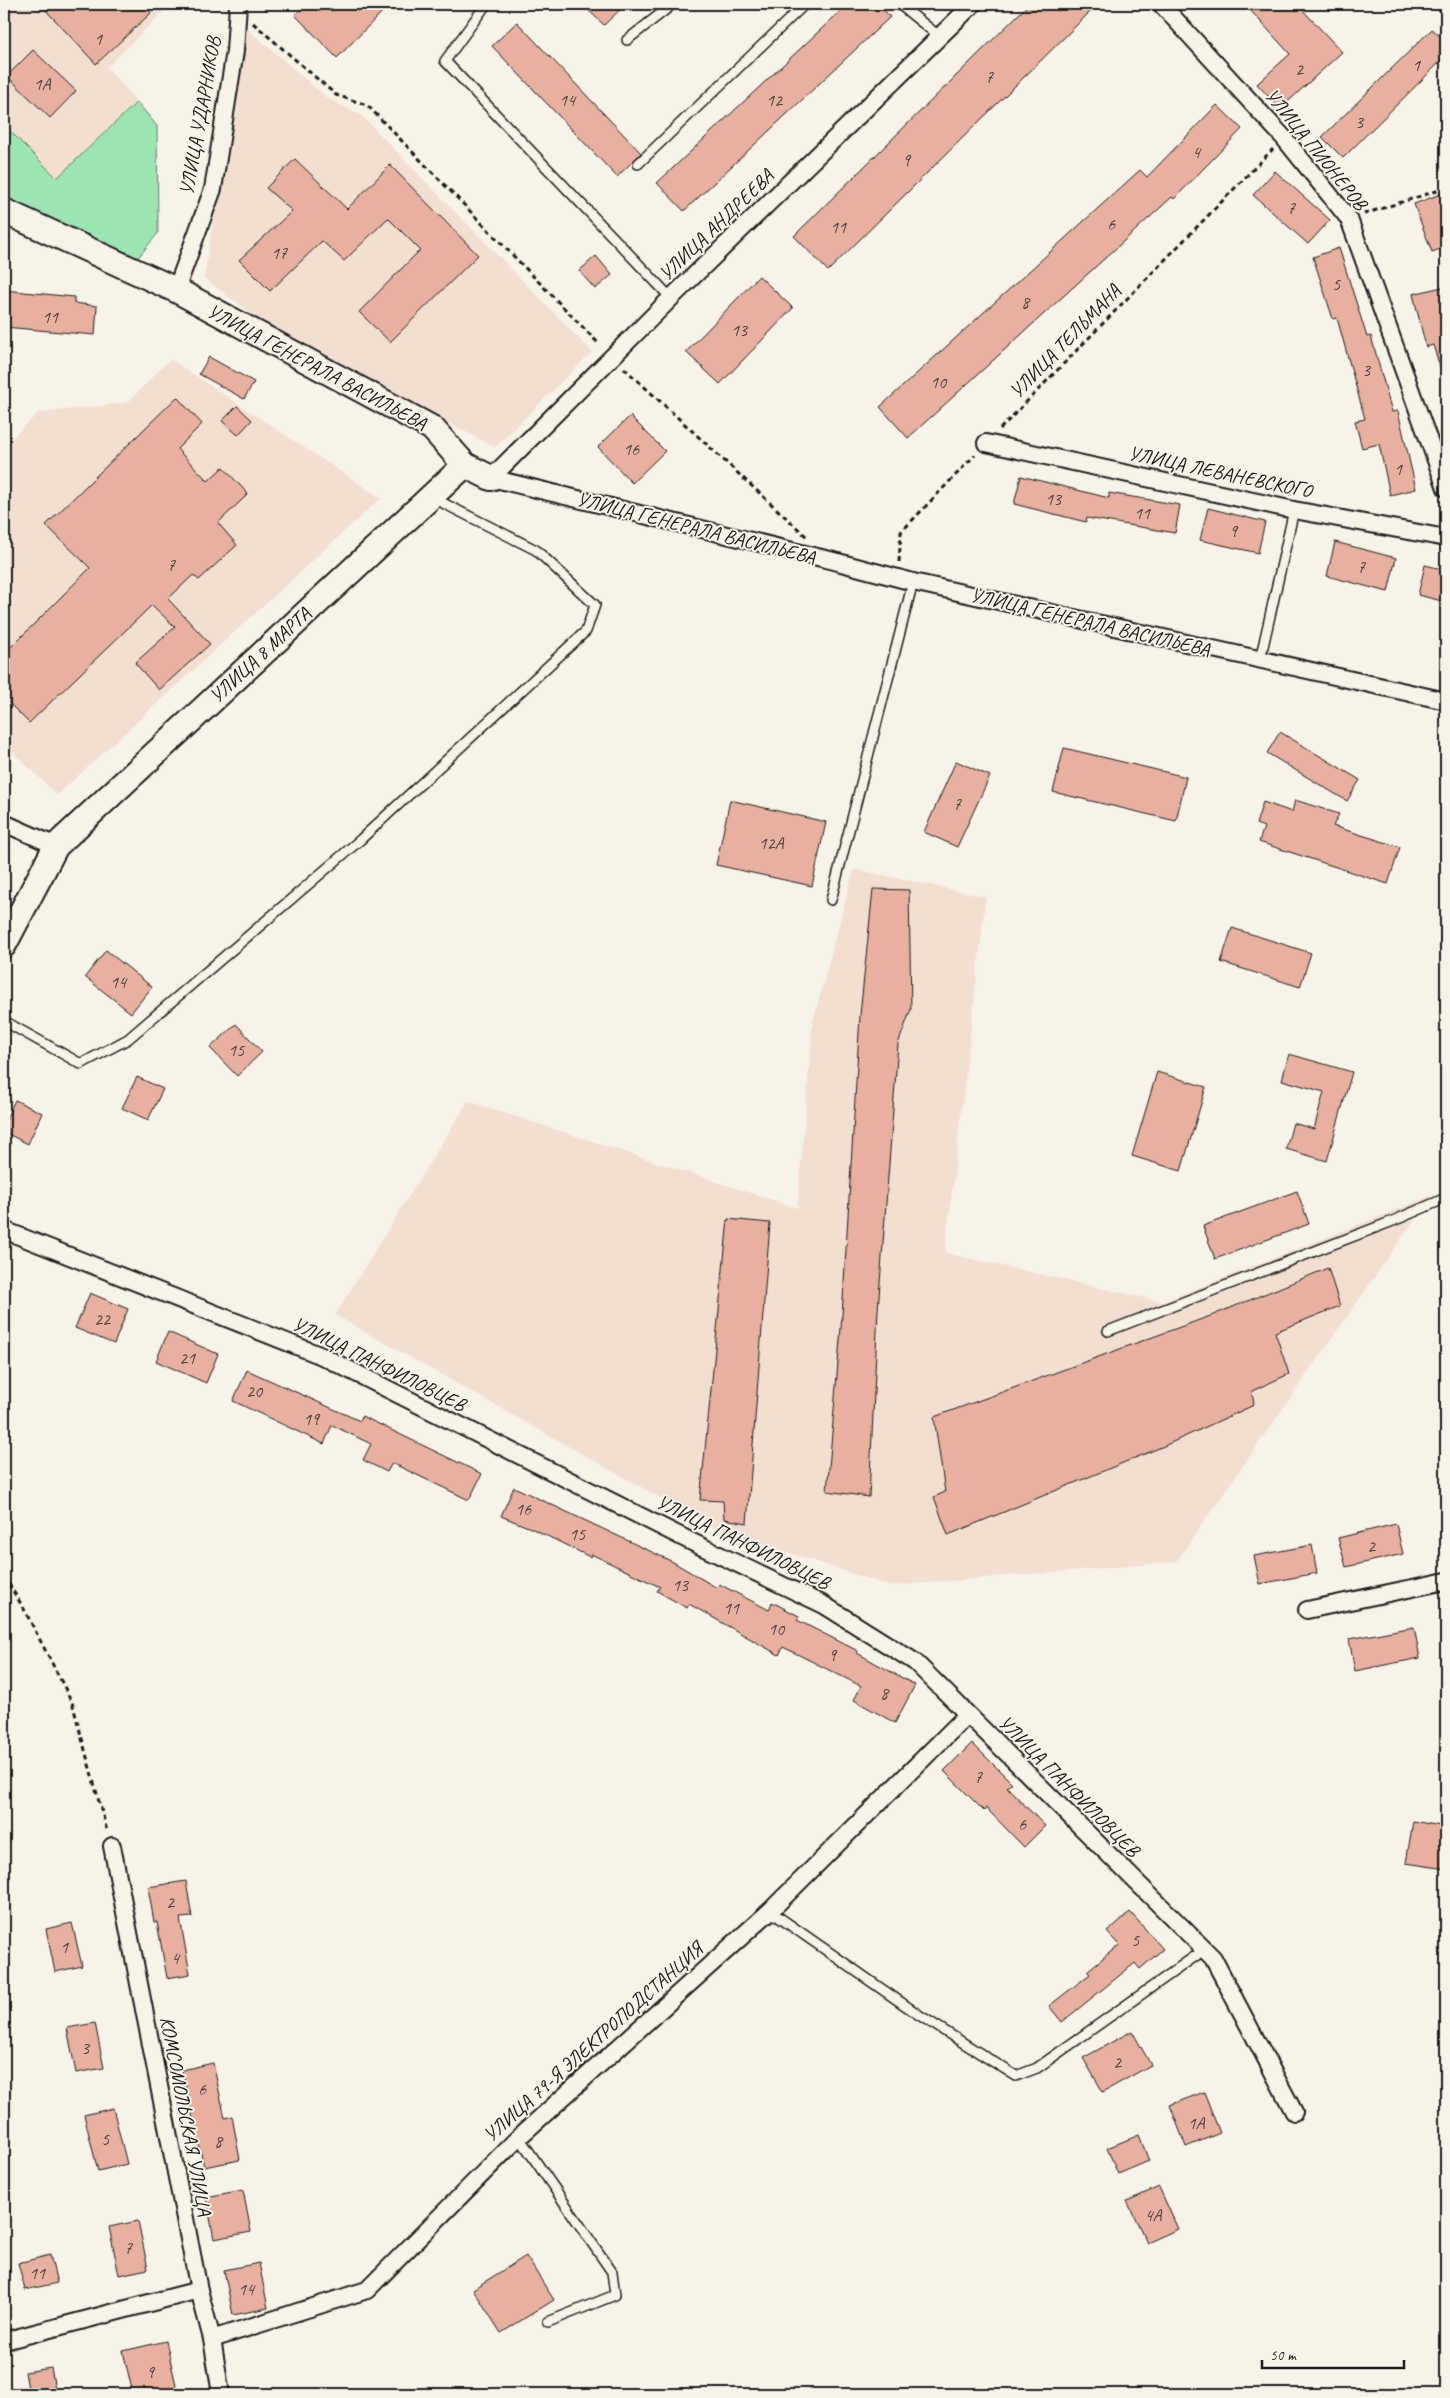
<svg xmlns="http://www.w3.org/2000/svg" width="1450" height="2398" font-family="Caveat,sans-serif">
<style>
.built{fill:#f2dfd2}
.green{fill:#9ee5b3;stroke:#5d8068}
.building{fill:#e8b0a0;stroke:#1c1c1c}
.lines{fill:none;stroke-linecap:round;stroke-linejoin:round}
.service-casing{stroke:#1c1c1c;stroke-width:12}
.minor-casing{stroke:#1c1c1c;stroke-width:20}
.secondary-casing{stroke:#1c1c1c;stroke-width:28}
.path{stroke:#1c1c1c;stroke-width:3;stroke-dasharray:5 4;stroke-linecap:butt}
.service{stroke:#f7f3e8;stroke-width:9}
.minor{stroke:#f7f3e8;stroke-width:16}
.secondary{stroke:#f7f3e8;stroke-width:24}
.labels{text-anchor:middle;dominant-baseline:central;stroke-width:4;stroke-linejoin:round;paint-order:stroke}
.number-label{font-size:18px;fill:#4f413d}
.street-label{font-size:20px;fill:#1c1c1c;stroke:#f7f3e8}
</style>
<rect width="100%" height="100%" fill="#f7f3e8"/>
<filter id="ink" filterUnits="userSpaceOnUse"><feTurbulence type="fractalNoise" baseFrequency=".02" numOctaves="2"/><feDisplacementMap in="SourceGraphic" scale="10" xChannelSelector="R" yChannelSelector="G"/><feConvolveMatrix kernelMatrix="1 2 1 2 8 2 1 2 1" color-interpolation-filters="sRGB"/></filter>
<g filter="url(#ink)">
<g class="built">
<polygon points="16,4 171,4 107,67 137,102 57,178 4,125 4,16"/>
<polygon points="243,25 327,98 362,116 592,352 495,447 285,339 204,278"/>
<polygon points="170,359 381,498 57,795 4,743 4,446 38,413 127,403"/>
<polygon points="854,869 986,897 945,1253 1163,1302 1431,1196 1176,1562 889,1586 712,1527 335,1315 468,1101 797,1208 813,1021"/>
</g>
<polygon class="green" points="137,102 157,126 158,233 136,260 4,199 4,125 57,178"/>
<g class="building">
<polygon points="40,4 143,4 151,13 96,64"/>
<polygon points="306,4 390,4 337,58 295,15"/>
<polygon points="582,4 626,4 604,25"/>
<polygon points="848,4 878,4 890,17 684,211 657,183"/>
<polygon points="1029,4 1098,4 828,271 794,236"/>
<polygon points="1259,4 1297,4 1342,52 1280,109 1257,84 1290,54 1251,11"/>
<polygon points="517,22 641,153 617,177 492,46"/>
<polygon points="1432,29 1446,41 1446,56 1343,158 1322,137"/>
<polygon points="33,50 76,91 50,118 7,76"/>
<polygon points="1217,105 1242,129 1174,199 1172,197 908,438 880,407 1140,170 1147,177"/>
<polygon points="295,159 347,209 390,165 478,255 390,342 359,312 420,250 388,218 344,261 322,241 270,291 239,260 292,211 266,188"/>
<polygon points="1275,171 1330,220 1308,244 1253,195"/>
<polygon points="1446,192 1446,247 1432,252 1414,204"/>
<polygon points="1339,248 1367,337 1371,336 1392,412 1398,411 1416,489 1390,495 1379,444 1362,448 1355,421 1365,419 1337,318 1333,319 1313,257"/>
<polygon points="596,256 612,275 595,289 579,271"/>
<polygon points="759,276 793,308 720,384 686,352"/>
<polygon points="1446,286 1446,375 1443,376 1433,345 1426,347 1413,294"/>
<polygon points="4,290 74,297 74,303 97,306 95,335 4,327"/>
<polygon points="209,357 254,382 244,399 199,374"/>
<polygon points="177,397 202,424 177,449 208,481 223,467 248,494 218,523 237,545 199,580 193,575 168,599 210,644 159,690 135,663 175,627 152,605 29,723 4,698 4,654 90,568 46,525"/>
<polygon points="237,406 252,420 238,435 222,421"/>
<polygon points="630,416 665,451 632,483 598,447"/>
<polygon points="1021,476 1109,498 1109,493 1180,505 1175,533 1087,518 1086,522 1014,504"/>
<polygon points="1208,508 1265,522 1258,553 1200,540"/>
<polygon points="1335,542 1396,558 1388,592 1327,576"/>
<polygon points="1425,565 1446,570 1446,602 1418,595"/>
<polygon points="1280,732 1360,780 1347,801 1267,753"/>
<polygon points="1064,748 1186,777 1176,821 1053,792"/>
<polygon points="956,761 990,776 957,847 924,832"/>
<polygon points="730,800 826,822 812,886 716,865"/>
<polygon points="1295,800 1339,814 1333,826 1400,847 1388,884 1259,842 1264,827 1256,824 1263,802 1292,812"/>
<polygon points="873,889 909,890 911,1009 898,1044 878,1310 869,1497 827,1491 842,1316 860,1015"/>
<polygon points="1232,928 1311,953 1300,987 1221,962"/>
<polygon points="106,950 152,987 131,1013 85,977"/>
<polygon points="236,1024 262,1052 237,1076 210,1048"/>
<polygon points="1289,1054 1352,1072 1327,1161 1286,1149 1293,1123 1314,1129 1324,1092 1282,1080"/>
<polygon points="1157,1072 1206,1087 1181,1171 1132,1156"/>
<polygon points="137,1077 163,1089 148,1120 122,1108"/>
<polygon points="15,1100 42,1113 28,1144 4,1132 4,1123"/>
<polygon points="1297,1191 1309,1224 1215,1259 1203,1226"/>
<polygon points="728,1219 770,1223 747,1523 724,1519 723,1501 700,1500"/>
<polygon points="1328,1268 1340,1306 1275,1332 1289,1374 1252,1391 1254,1405 1164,1446 948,1535 934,1497 945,1492 934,1417 1213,1315"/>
<polygon points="90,1293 128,1309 114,1344 75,1328"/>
<polygon points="168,1332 218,1354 206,1383 156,1361"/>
<polygon points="247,1370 360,1421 362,1416 482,1474 469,1500 392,1463 387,1472 363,1460 371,1444 332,1425 324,1444 233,1401"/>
<polygon points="514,1487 673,1562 717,1588 719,1584 769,1610 772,1602 799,1616 797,1620 858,1651 857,1653 915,1685 895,1723 854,1700 861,1686 783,1647 779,1655 689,1604 687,1608 657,1591 660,1587 591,1554 590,1557 533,1529 501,1516"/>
<polygon points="1396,1524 1403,1554 1346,1567 1338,1538"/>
<polygon points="1312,1545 1317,1573 1260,1584 1254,1556"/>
<polygon points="1414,1627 1420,1658 1355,1671 1349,1639"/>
<polygon points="972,1743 1012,1783 1007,1787 1045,1826 1024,1847 986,1808 984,1811 944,1771"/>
<polygon points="1413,1821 1446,1827 1446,1869 1406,1863"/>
<polygon points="186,1881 192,1917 180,1918 190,1974 167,1978 157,1922 154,1922 148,1887"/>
<polygon points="1130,1912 1163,1949 1140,1969 1135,1963 1062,2022 1049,2006 1090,1974 1087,1971 1119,1945 1107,1932"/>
<polygon points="72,1923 82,1966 55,1972 46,1929"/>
<polygon points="95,2023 104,2068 76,2073 67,2028"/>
<polygon points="1132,2031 1151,2065 1103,2092 1083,2058"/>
<polygon points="213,2063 225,2118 232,2116 240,2160 204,2167 182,2070"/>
<polygon points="1204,2092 1220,2133 1186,2147 1170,2105"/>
<polygon points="113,2108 127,2164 98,2171 84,2115"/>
<polygon points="1139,2135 1149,2161 1118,2174 1107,2148"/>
<polygon points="1159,2187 1178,2229 1147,2243 1127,2201"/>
<polygon points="243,2190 251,2232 214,2239 206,2197"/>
<polygon points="138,2221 148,2269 119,2275 109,2227"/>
<polygon points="50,2255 57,2283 25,2290 18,2263"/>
<polygon points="526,2256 554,2300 501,2333 473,2289"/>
<polygon points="259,2263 268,2308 233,2315 224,2270"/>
<polygon points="166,2341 178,2394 133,2394 123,2351"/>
<polygon points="51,2368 56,2394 29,2394 25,2372"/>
</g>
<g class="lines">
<defs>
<g id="service">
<polyline points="483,4 485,6 445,61 671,298"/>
<polyline points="899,4 940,37"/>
<polyline points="627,40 673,4"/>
<polyline points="638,164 805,4"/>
<polyline points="1260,660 1294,510"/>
<polyline points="831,900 913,582"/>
<polyline points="4,1021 81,1064 128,1039 360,840 586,631 595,605 536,550 433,498"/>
<polyline points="1108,1331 1393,1221 1446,1198"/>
<polyline points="770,1911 919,2015 1016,2076 1037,2068 1197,1955"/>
<polyline points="519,2137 612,2272 615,2295 548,2322"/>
</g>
<g id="minor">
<polyline points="1161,4 1284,138 1349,219 1446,488"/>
<polyline points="176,290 213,189 235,51 238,4"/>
<polyline points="986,443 1294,510 1446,538"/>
<polyline points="491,478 834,561 913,582 1446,701"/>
<polyline points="491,478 671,298 973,4"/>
<polyline points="4,823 56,846"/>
<polyline points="4,1230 322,1356 692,1542 824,1605 915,1662 1213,1958 1294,2112"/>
<polyline points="1307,1610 1446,1581"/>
<polyline points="112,1846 199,2290 212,2339 221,2394"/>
<polyline points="212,2339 367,2290 519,2137 770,1911 967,1715"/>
<polyline points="4,2341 199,2290"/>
</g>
<g id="secondary">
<polyline points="4,211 176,290 432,428 465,465 491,478"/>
<polyline points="4,945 56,846 465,465"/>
</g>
</defs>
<use href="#service" class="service-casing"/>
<use href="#minor" class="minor-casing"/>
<use href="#secondary" class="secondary-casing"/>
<g class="path">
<polyline points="253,23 336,95 367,105 600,345"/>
<polyline points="1364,214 1446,188"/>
<polyline points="624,368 807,537"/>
<polyline points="1000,429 1273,149"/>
<polyline points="899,562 901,532 975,455"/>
<polyline points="4,1576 24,1609 72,1702 107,1831"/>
</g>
<use href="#service" class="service"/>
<use href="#minor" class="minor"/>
<use href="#secondary" class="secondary"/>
</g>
</g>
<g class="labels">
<g class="number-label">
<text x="98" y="39">1</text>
<text x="1416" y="65">1</text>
<text x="1299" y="69">2</text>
<text x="989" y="77">7</text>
<text x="42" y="84">1А</text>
<text x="567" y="100">14</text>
<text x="774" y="100">12</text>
<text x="1359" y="122">3</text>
<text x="1196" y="152">4</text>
<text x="906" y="160">9</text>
<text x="1291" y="208">7</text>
<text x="1111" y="224">6</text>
<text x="838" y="227">11</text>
<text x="279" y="253">17</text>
<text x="1336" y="284">5</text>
<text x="1025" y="302">8</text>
<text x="50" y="317">11</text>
<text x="739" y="330">13</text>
<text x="1366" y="370">3</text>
<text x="938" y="382">10</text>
<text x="631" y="449">16</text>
<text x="1398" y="469">1</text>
<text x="1053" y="499">13</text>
<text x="1142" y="513">11</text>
<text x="1233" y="531">9</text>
<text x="171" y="565">7</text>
<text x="1361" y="567">7</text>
<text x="957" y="804">7</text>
<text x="771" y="843">12А</text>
<text x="118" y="982">14</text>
<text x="236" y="1050">15</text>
<text x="102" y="1319">22</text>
<text x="187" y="1358">21</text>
<text x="254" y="1391">20</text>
<text x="311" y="1419">19</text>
<text x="523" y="1509">16</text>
<text x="577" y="1534">15</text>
<text x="1371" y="1546">2</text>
<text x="680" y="1585">13</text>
<text x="731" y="1608">11</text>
<text x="776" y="1629">10</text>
<text x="832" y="1655">9</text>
<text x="884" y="1693">8</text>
<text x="978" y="1777">7</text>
<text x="1022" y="1824">6</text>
<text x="170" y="1902">2</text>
<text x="1135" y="1940">5</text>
<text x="64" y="1947">1</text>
<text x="175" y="1958">4</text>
<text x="85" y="2048">3</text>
<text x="1117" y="2062">2</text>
<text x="202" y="2089">6</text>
<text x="1196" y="2123">1А</text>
<text x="105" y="2139">5</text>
<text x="218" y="2141">8</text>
<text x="1153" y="2215">4А</text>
<text x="128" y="2248">7</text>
<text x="37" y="2273">11</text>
<text x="246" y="2289">14</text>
<text x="150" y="2372">9</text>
</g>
<g class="street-label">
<text transform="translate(200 116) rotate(-80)">УЛИЦА УДАРНИКОВ</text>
<text transform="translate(1316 149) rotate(51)">УЛИЦА ПИОНЕРОВ</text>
<text transform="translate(716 225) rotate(-44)">УЛИЦА АНДРЕЕВА</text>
<text transform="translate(1065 341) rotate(-46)">УЛИЦА ТЕЛЬМАНА</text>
<text transform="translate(317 367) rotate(28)">УЛИЦА ГЕНЕРАЛА ВАСИЛЬЕВА</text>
<text transform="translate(1220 472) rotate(12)">УЛИЦА ЛЕВАНЕВСКОГО</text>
<text transform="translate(696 528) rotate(14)">УЛИЦА ГЕНЕРАЛА ВАСИЛЬЕВА</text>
<text transform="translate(1090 622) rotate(13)">УЛИЦА ГЕНЕРАЛА ВАСИЛЬЕВА</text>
<text transform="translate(260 655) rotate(-43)">УЛИЦА 8 МАРТА</text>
<text transform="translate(379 1364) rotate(26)">УЛИЦА ПАНФИЛОВЦЕВ</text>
<text transform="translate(743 1542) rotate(26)">УЛИЦА ПАНФИЛОВЦЕВ</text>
<text transform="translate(1069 1786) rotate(45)">УЛИЦА ПАНФИЛОВЦЕВ</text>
<text transform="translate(593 2042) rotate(-42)">УЛИЦА 79-Я ЭЛЕКТРОПОДСТАНЦИЯ</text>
<text transform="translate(186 2116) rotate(79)">КОМСОМОЛЬСКАЯ УЛИЦА</text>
</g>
</g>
<rect width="1450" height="2398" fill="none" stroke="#f7f3e8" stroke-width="20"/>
<rect x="10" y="10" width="1430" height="2378" fill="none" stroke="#1c1c1c" stroke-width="2" filter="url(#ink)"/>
<path d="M1262 2360v8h142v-8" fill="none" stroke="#1c1c1c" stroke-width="2.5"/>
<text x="1270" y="2360" font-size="15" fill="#1c1c1c" stroke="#f7f3e8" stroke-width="4" paint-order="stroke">50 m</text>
</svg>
